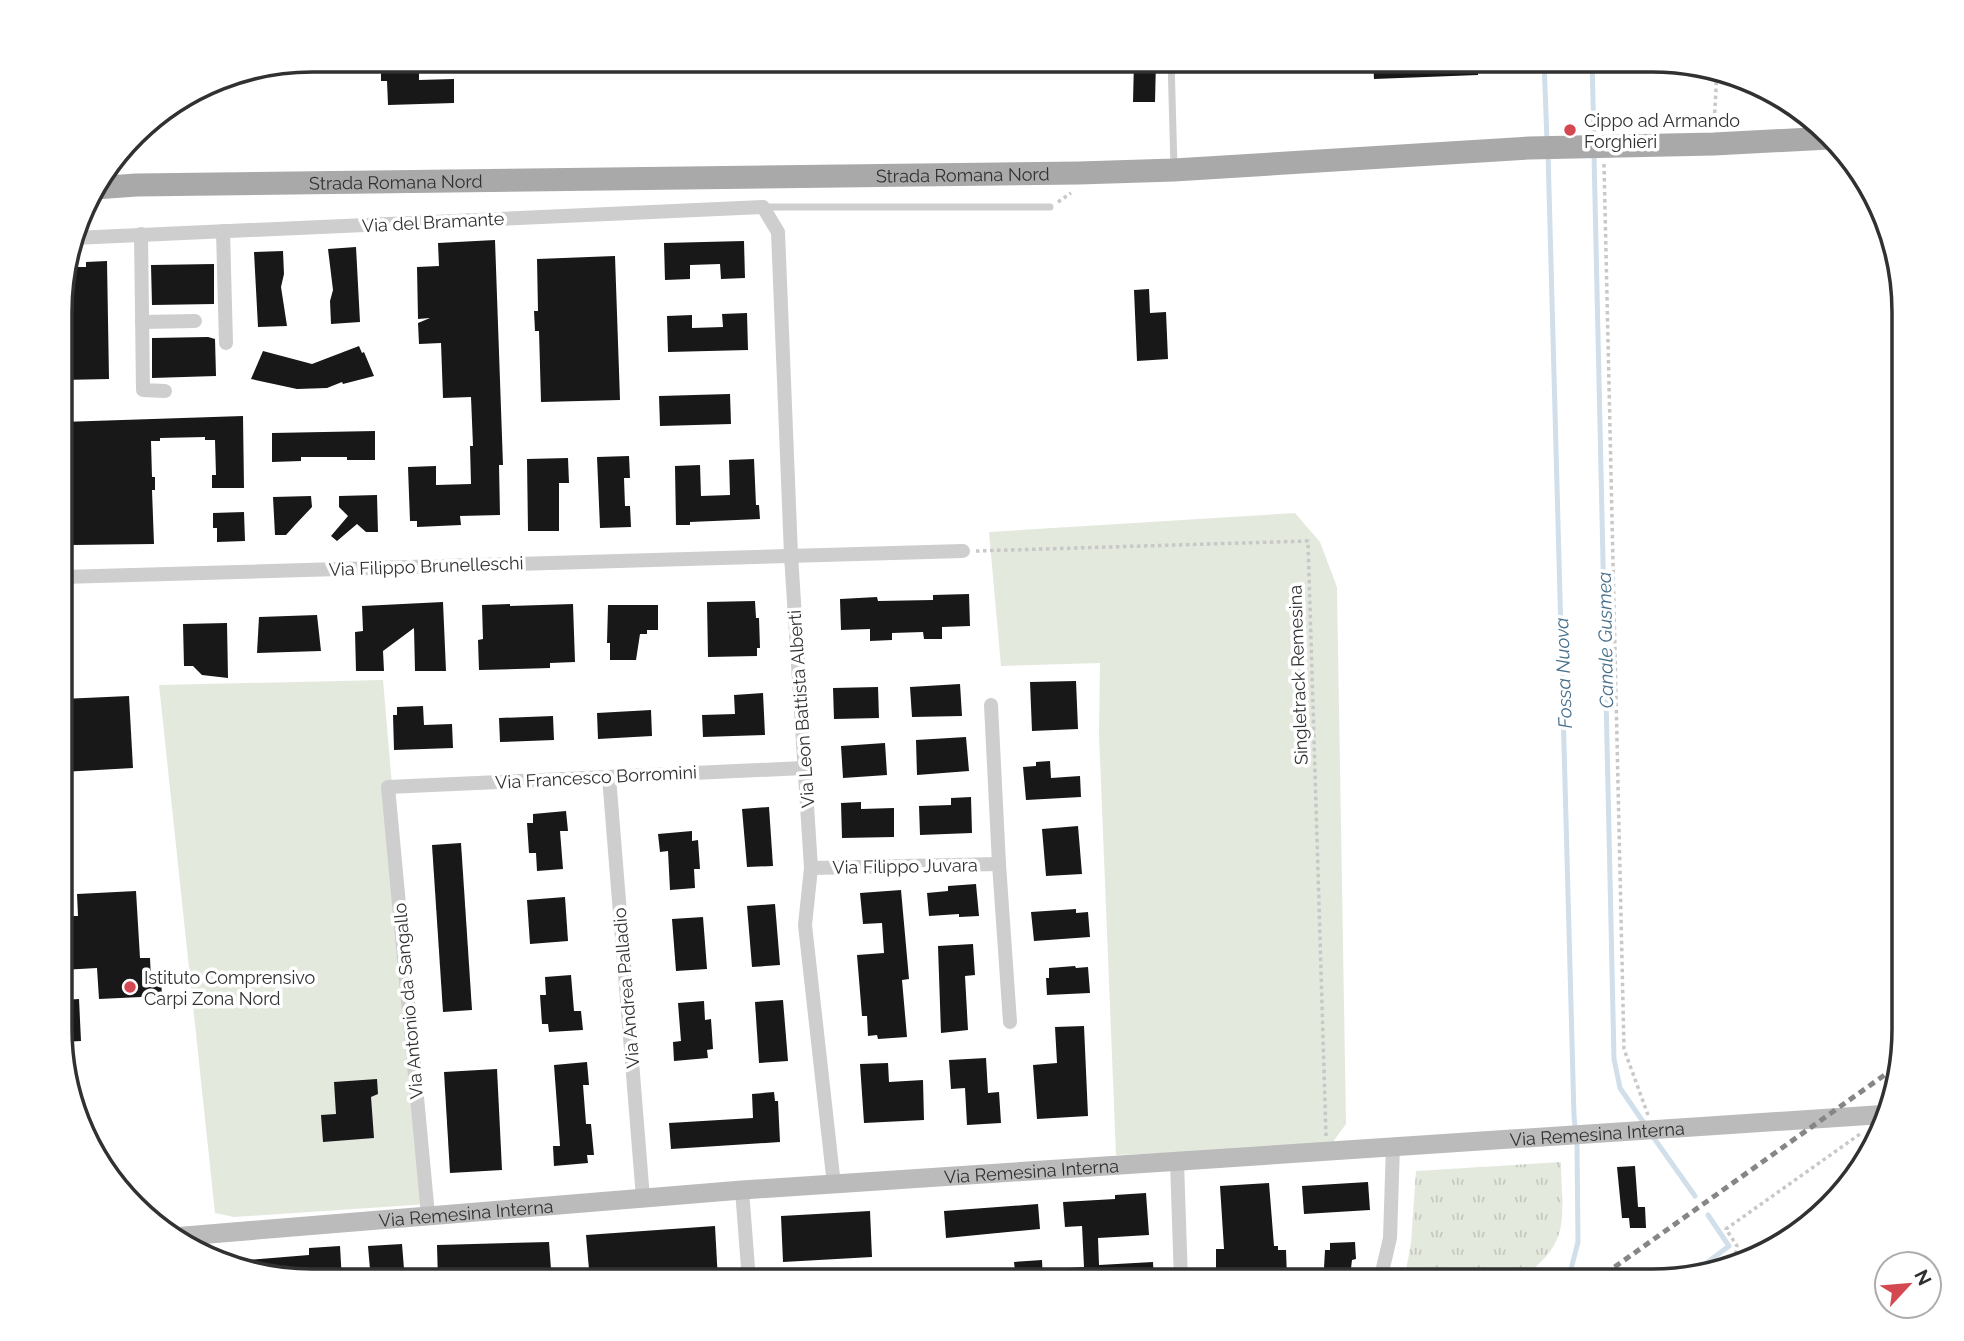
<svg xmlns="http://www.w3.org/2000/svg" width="1964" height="1341" font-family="Raleway,sans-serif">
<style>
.grass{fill:#e4e9de}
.park{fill:url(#park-tufts)}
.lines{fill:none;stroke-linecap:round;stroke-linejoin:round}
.stream{stroke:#d0dfea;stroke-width:5}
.building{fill:#181818}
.path{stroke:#c8c8c8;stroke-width:3.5;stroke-dasharray:3.5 3.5;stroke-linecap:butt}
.lane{stroke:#cecece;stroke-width:7}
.street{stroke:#cecece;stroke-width:14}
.secondary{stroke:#bbb;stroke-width:19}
.primary{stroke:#a9a9a9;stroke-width:23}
.rail{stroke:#868686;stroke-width:5;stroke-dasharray:7 5;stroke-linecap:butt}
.poi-dot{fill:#d34851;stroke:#fff;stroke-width:2.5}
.labels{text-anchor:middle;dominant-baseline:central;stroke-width:7;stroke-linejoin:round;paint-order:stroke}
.poi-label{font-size:18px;fill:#313131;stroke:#fff;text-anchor:start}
.street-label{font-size:18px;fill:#313131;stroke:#fff}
.water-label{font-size:19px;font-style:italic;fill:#47708c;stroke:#fff}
.rim{fill:none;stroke:#313131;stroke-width:3.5}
</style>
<defs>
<pattern id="park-tufts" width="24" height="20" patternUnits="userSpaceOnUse" patternTransform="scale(1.75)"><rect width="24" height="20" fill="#e4e9de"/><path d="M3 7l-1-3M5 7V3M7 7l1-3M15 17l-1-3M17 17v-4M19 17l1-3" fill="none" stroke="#c4c8bf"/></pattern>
</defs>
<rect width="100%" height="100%" fill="#fff"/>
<g class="grass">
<polygon points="1295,513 1320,542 1337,587 1346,1124 1330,1146 1116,1155 1099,734 1100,663 1001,666 989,532"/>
<polygon points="383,680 428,1204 234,1217 215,1213 159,685"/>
</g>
<path class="park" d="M1561,1162c1,61 11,81 -44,119h-113l7,-38 5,-72z"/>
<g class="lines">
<g class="stream">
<polyline points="1544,60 1547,142"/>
<polyline points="1592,60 1594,141"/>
<polyline points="1548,152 1574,1116 1577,1145 1578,1242 1569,1277 1563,1281"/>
<polyline points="1594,154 1614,1059 1620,1088 1646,1126"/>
<polyline points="1651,1134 1695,1196"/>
<polyline points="1696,1271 1729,1246 1708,1215"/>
</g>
</g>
<g class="building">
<polygon points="381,60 419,60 419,80 454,79 454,103 388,105 387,81 381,81"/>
<polygon points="1373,60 1478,60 1478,75 1374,79"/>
<polygon points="1134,61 1156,61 1155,102 1133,102"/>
<polygon points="495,240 503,465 499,465 500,515 460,516 461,525 417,527 417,521 410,521 408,467 436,466 436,485 471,484 470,446 473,446 471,397 443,398 441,343 419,344 418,323 430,318 418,319 417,267 439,266 438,243"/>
<polygon points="744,241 745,278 721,279 720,264 690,265 690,279 665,280 664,243"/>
<polygon points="356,247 360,322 331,324 330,301 333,290 328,249"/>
<polygon points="283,251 284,274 281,287 287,326 258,327 254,252"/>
<polygon points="615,256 620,400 541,402 539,331 535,331 534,311 538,311 537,259"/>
<polygon points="107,261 109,379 62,380 62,279 65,267 86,267 86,262"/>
<polygon points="214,264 214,304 152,305 151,265"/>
<polygon points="1149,289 1150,313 1166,312 1168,359 1137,361 1134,290"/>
<polygon points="747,313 748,350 668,352 667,316 692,315 692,328 723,327 722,314"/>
<polygon points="208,337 215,339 216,376 152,378 152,338"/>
<polygon points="359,346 362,353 364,352 374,376 343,384 342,382 327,388 297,389 251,379 263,351 312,364"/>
<polygon points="730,394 731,424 660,426 659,396"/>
<polygon points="243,416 244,488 212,488 212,475 216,475 215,440 205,440 205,437 160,438 160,441 151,441 152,477 155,477 155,490 152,490 154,544 72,545 71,531 68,531 68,518 71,518 69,445 62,445 62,422"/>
<polygon points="375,431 375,460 347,460 347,457 301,457 301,461 272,462 272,433"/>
<polygon points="629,456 630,478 624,478 625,506 630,506 631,527 600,528 597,457"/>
<polygon points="568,458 569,483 559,483 559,531 528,531 527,459"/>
<polygon points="754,459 756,505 759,505 760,519 690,522 690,525 676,525 675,466 700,465 701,496 730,495 729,460"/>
<polygon points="377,495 378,532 366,532 357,524 337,541 331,536 348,516 339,507 339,496"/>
<polygon points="311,496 312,507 295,525 286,535 275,535 273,497"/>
<polygon points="244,512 245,541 217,542 217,528 213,528 213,513"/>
<polygon points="969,594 970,626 942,627 942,639 924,639 923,632 892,633 892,640 870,641 870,629 841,630 840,599 877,597 878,601 933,600 933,595"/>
<polygon points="755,601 756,618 759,618 760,648 757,648 757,656 708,657 707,602"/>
<polygon points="443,602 446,671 415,671 414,628 383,651 384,671 356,671 355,632 363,631 362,606"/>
<polygon points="510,604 510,606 573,604 575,662 550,663 550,668 479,670 478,640 483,639 482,605"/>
<polygon points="608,605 658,605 658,630 647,630 647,634 640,634 636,660 610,660 610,643 607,643"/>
<polygon points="317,615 321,651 257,653 259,617"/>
<polygon points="227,623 228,678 202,675 193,666 184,666 183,624"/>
<polygon points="1076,681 1078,729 1032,731 1030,682"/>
<polygon points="960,684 962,716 912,717 910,687"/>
<polygon points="878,687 879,718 834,719 833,688"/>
<polygon points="763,693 765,735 703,737 702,715 735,714 734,695"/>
<polygon points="129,696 133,768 62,772 62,699"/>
<polygon points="423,706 424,725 452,724 453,748 394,750 393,715 397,715 397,707"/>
<polygon points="651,710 652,736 598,739 597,713"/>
<polygon points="553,716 554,740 500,742 499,718"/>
<polygon points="966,737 969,771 917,775 916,740"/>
<polygon points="885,743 887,775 843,778 841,746"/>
<polygon points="1050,761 1051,778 1080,776 1081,797 1026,800 1023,767 1036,766 1036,762"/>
<polygon points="971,797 972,833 920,835 919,806 951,805 951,798"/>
<polygon points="861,802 861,809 894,808 894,837 842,838 841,803"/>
<polygon points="769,807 773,866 747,867 742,809"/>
<polygon points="566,811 568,831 560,831 563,869 537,871 536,853 529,853 527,823 533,823 533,814"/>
<polygon points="1078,826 1082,874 1046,876 1042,829"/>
<polygon points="692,831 692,841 698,840 700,869 694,869 695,888 670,890 668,851 660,852 658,834"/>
<polygon points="461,843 472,1010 443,1012 432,845"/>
<polygon points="976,884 979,916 959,917 959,914 929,916 927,893 948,891 948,886"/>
<polygon points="901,890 909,979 902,980 907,1037 878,1039 877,1035 868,1036 867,1016 862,1016 857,955 884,953 882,923 863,924 860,893"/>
<polygon points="136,891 140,958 150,958 151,979 161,978 162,996 99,999 97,968 62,970 62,916 78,916 77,894"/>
<polygon points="565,897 568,941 530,944 527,900"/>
<polygon points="775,904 780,965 752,967 747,906"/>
<polygon points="1076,909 1076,913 1088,912 1090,937 1034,941 1031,912"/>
<polygon points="703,917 707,969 676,971 672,919"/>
<polygon points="973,944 975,975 965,976 968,1030 941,1033 938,946"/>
<polygon points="1075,966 1076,968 1088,967 1090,993 1047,995 1046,978 1049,978 1049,968"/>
<polygon points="571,975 574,1011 581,1011 583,1030 549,1032 548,1024 542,1024 540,995 546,995 545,977"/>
<polygon points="79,999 81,1041 62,1042 62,1000"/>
<polygon points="783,1000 788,1061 759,1063 755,1002"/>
<polygon points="704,1001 705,1020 711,1019 713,1049 707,1050 708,1058 674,1061 673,1042 681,1041 678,1003"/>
<polygon points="1084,1026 1088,1116 1037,1119 1033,1065 1057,1063 1055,1027"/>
<polygon points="986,1058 988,1093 999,1092 1001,1123 967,1125 965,1088 951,1089 949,1060"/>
<polygon points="587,1062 589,1085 583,1085 586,1124 591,1124 594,1155 587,1155 588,1163 554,1166 553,1146 560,1146 554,1065"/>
<polygon points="888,1063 889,1082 923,1080 924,1120 864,1123 860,1064"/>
<polygon points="497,1069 502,1170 450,1173 444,1072"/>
<polygon points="377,1079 378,1094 371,1097 374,1138 323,1142 321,1115 336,1114 334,1082"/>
<polygon points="774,1092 775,1101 778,1101 780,1142 671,1149 669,1123 753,1118 752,1094"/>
<polygon points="1635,1166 1638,1207 1645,1207 1646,1228 1630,1228 1629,1218 1622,1218 1617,1167"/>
<polygon points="1368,1182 1370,1210 1304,1214 1302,1186"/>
<polygon points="1269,1183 1274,1246 1278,1246 1278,1250 1286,1250 1287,1278 1216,1280 1216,1249 1224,1249 1220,1186"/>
<polygon points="1146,1193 1149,1235 1098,1238 1099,1265 1153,1262 1154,1281 1069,1281 1068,1268 1084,1267 1082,1226 1065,1227 1063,1202 1115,1199 1115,1195"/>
<polygon points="1038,1204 1040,1229 946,1238 944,1211"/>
<polygon points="870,1211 872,1257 783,1262 781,1216"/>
<polygon points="715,1226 718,1281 590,1281 586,1235"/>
<polygon points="549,1242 551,1269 497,1271 498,1281 438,1281 437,1245"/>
<polygon points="1355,1242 1356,1259 1352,1260 1350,1277 1345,1277 1345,1281 1319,1281 1318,1268 1324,1268 1325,1250 1330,1250 1330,1243"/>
<polygon points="402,1244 405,1281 371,1281 368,1246"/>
<polygon points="340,1246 342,1281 295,1281 224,1265 224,1262 309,1255 309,1248"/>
<polygon points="1042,1260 1043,1281 1016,1281 1014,1262"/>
</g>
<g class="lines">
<g class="path">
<polyline points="1714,127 1717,70"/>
<polyline points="1604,164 1624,1049 1648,1115"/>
<polyline points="1058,202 1071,193"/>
<polyline points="976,551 1308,541 1326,1136"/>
<polyline points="150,1220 165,1220"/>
<polyline points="1727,1264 1735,1258 1737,1246 1726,1229 1860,1134"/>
</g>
<g class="lane">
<polyline points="1171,60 1174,168"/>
<polyline points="764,207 1050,207"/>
</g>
<g class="street">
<polyline points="223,231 226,343"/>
<polyline points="141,234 143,390 165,391"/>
<polyline points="74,238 763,207 778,232 791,555 811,868 805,925 834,1185"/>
<polyline points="142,322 195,321"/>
<polyline points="62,577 963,551"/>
<polyline points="991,705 999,864 1010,1022"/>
<polyline points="609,777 643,1198"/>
<polyline points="811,868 999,864"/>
<polyline points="1177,1162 1181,1281"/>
<polyline points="742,1190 749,1281"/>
<polyline points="428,1215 388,787 804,768"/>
<polyline points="1380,1281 1390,1238 1393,1146"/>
</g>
<path class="secondary" id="s1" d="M173,1237l569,-47 1148,-76"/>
<path class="primary" id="s2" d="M95,188l41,-3 943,-12 95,-3 355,-22 185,-4 115,-6"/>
<polyline class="rail" points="1595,1281 1900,1064"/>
</g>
<g class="poi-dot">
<circle cx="1570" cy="130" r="7"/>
<circle cx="130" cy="987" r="7"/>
</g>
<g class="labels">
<g class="poi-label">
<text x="1584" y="120">Cippo ad Armando<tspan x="1584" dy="21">Forghieri</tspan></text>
<text x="144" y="977">Istituto Comprensivo<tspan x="144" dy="21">Carpi Zona Nord</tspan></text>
</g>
<g class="street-label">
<text stroke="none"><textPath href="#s2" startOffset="868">Strada Romana Nord</textPath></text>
<text stroke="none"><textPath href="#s2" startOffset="301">Strada Romana Nord</textPath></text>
<text transform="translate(433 222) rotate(-3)">Via del Bramante</text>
<text transform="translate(426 566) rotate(-2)">Via Filippo Brunelleschi</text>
<text transform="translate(1298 675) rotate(-92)">Singletrack Remesina</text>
<text transform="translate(801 709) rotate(-94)">Via Leon Battista Alberti</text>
<text transform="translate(596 777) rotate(-3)">Via Francesco Borromini</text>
<text transform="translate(905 866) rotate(-1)">Via Filippo Juvara</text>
<text transform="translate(626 988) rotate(-95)">Via Andrea Palladio</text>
<text transform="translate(408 1001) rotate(-95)">Via Antonio da Sangallo</text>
<text stroke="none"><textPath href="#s1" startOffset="1428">Via Remesina Interna</textPath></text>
<text stroke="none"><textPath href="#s1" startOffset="861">Via Remesina Interna</textPath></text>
<text stroke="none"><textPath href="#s1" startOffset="294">Via Remesina Interna</textPath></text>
</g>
<g class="water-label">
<text transform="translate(1605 640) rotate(-91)">Canale Gusmea</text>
<text transform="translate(1563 673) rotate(-92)">Fossa Nuova</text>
</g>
</g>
<path d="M0 0H1964V1341H0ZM312 72H1652A240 240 0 0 1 1892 312V1029A240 240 0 0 1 1652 1269H312A240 240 0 0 1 72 1029V312A240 240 0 0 1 312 72Z" fill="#fff" fill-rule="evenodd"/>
<path class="rim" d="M312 72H1652A240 240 0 0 1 1892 312V1029A240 240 0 0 1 1652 1269H312A240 240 0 0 1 72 1029V312A240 240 0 0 1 312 72Z"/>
<g transform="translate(1908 1285) rotate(64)"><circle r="33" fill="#ffffff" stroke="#adadad" stroke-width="2"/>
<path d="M0-5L12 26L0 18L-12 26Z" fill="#d34851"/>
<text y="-10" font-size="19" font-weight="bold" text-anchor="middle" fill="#313131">N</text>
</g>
</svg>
